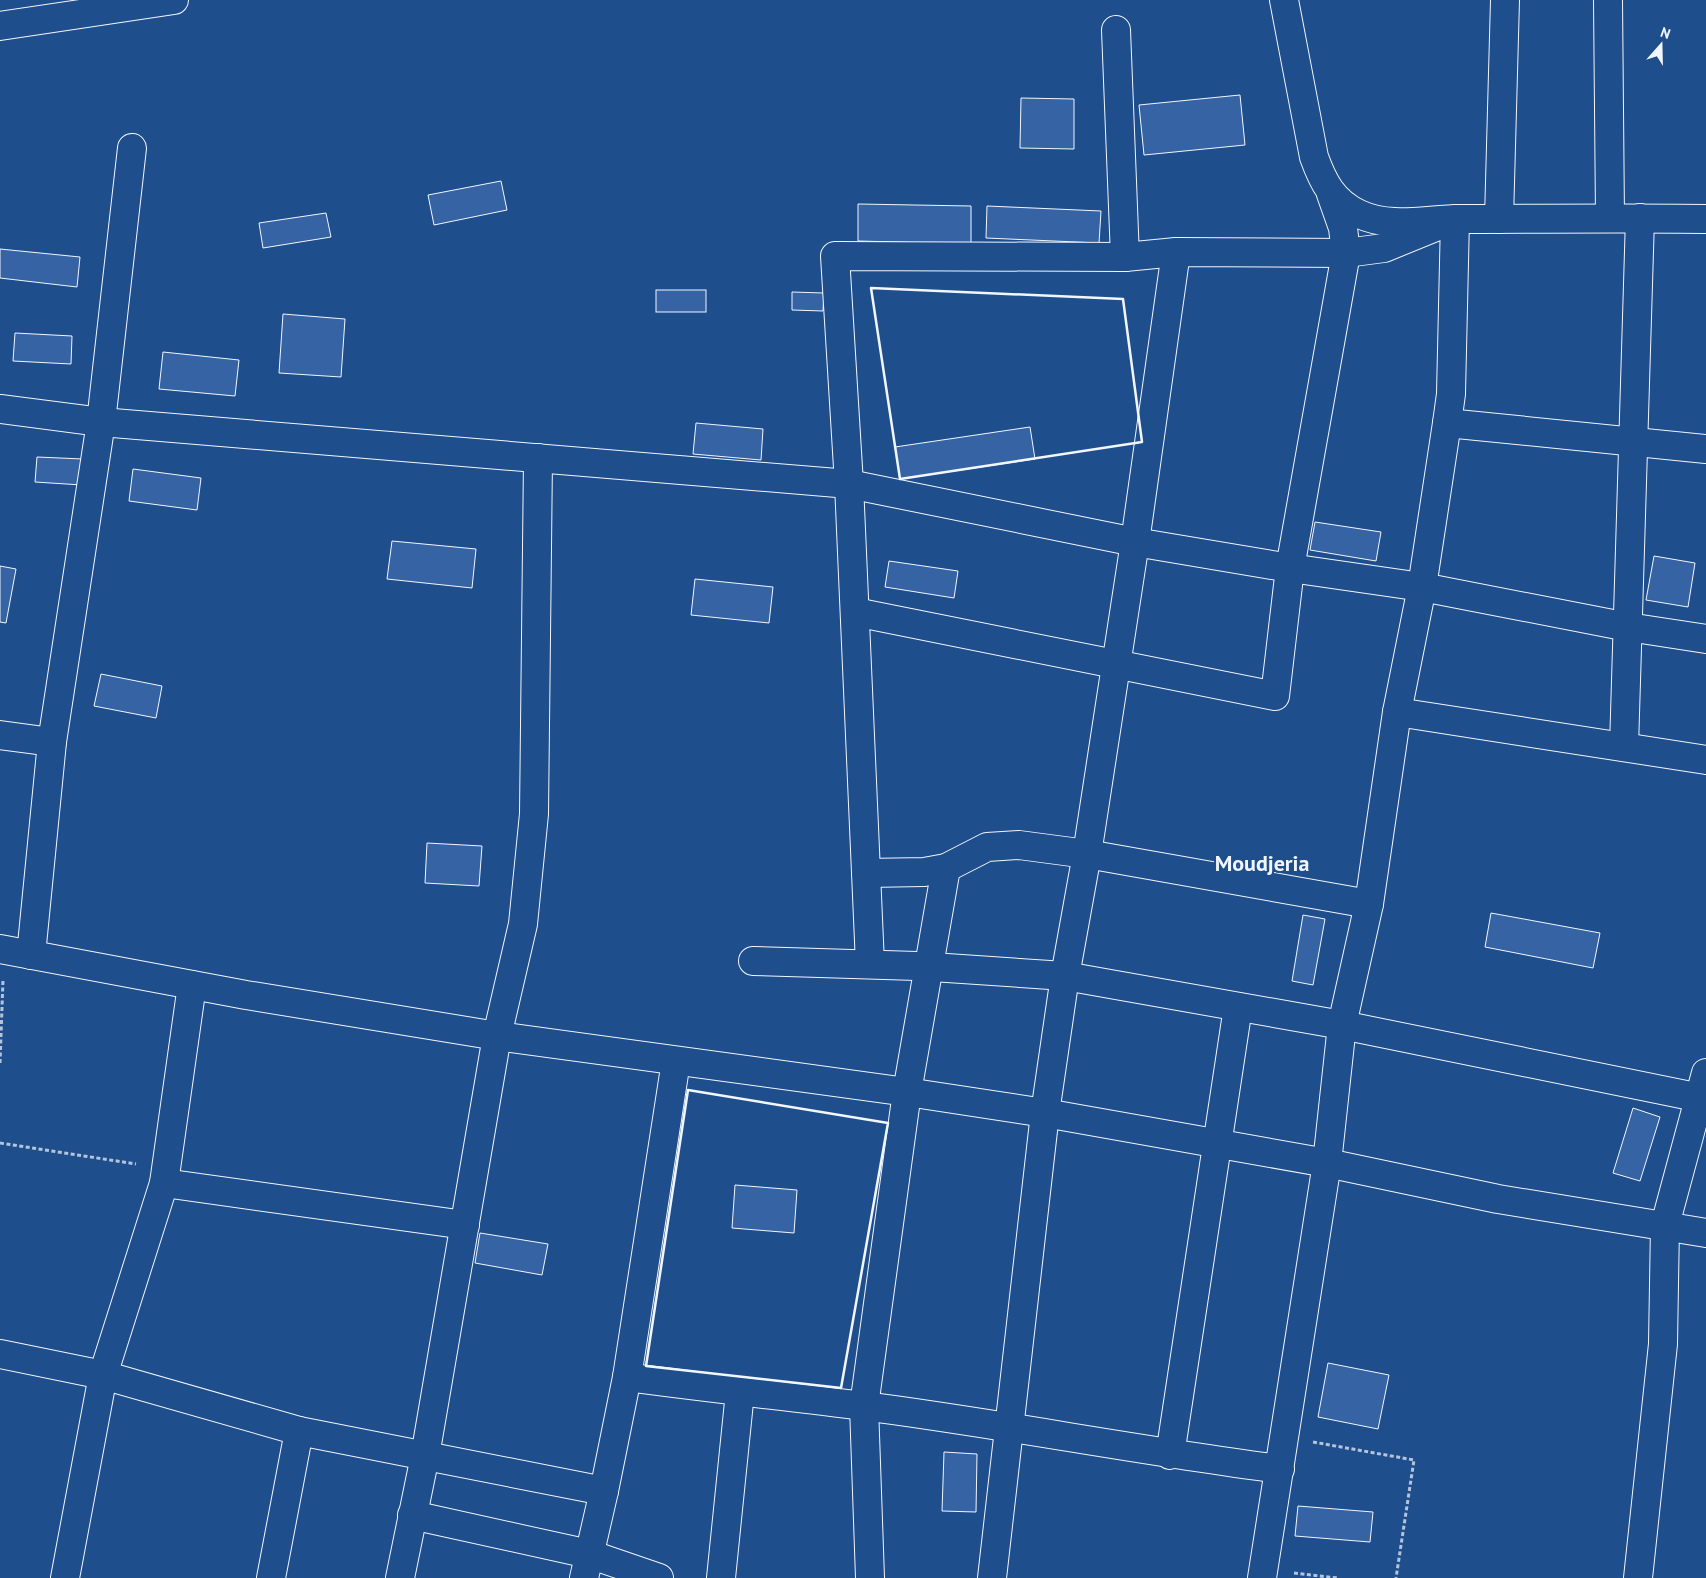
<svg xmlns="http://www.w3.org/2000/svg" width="1706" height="1578" font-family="'PT Sans',sans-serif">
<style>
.building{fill:#3563a3;stroke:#f2f6ff}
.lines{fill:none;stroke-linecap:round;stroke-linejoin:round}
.minor-casing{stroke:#f2f6ff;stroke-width:30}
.major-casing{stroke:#f2f6ff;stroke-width:30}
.path{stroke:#b3c4dc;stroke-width:3;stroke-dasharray:4 2.5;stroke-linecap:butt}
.minor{stroke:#1f4e8c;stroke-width:28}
.major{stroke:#1f4e8c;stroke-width:28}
.wall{stroke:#f2f6ff;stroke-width:2.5}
.labels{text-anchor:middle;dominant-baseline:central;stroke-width:4;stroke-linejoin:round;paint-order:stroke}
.town-label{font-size:22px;font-weight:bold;fill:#f2f6ff;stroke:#1f4e8c}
</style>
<rect width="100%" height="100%" fill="#1f4e8c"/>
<g class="building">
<polygon points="1240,95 1245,145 1144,155 1139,105"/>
<polygon points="1021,98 1074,99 1074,149 1020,148"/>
<polygon points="501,181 507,210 434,225 428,195"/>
<polygon points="858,204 971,206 971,244 858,241"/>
<polygon points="987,206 1101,211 1099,243 986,238"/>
<polygon points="326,213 331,237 263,248 259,223"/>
<polygon points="0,249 80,257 77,287 0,278"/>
<rect x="656" y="290" width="50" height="22"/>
<polygon points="792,292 824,293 823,311 792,310"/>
<polygon points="283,314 345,319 341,377 279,373"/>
<polygon points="15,333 72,336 71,364 13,361"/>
<polygon points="163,352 239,360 235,396 159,389"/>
<polygon points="696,423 763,429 761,460 693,454"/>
<polygon points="1030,427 1035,459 900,479 895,447"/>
<polygon points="37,457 83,459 82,485 35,482"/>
<polygon points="133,469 201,478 197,510 129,501"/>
<polygon points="1315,522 1381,532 1376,561 1310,550"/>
<polygon points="392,541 476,549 472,588 387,579"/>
<polygon points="1654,556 1695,563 1688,607 1646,600"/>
<polygon points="889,561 958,571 954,598 885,587"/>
<polygon points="0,566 16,569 6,623 0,622"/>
<polygon points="695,579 773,587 769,623 691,615"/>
<polygon points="101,674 162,686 156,718 94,706"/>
<polygon points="427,843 482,846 479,886 425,883"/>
<polygon points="1491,913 1600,933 1593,968 1485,947"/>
<polygon points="1303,915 1325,919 1313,985 1292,981"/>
<polygon points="1633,1108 1660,1117 1640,1181 1613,1173"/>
<polygon points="735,1185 797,1190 794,1233 732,1228"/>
<polygon points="480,1233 548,1244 542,1275 475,1263"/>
<polygon points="1328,1363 1389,1375 1378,1429 1318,1417"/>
<polygon points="944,1452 977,1454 976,1512 942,1511"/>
<polygon points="1298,1506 1373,1512 1370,1542 1295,1536"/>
</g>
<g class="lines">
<defs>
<g id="minor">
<polyline points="1608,0 1610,218"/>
<polyline points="0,26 174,0"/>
<polyline points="1116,30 1125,257"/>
<polyline points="1499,219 1505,0"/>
<polyline points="0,409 101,422 849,484 1135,542 1290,568 1422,587 1628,627 1706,639"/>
<polyline points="1447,423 1706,449"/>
<polyline points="855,612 1275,696 1290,568 1346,253 1343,228 1331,194"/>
<polyline points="1397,712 1706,760"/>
<polyline points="0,735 52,742"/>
<polyline points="1624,747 1640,218"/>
<polyline points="866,873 924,872 946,868 987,847 1019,845 1087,854 1369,904"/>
<polyline points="0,949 246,995 497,1036 907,1092 1045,1113 1327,1163 1498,1199 1706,1233"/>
<polyline points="31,955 52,742 101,422 132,148"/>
<polyline points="753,961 917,966 1065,976 1342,1025 1706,1099"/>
<polyline points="870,964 849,484 835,256 1125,257 1176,252 1346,253 1384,248 1455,219 1451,394 1447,423 1422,587 1397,712 1369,904 1342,1025 1327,1163 1262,1578"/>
<polyline points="164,1183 465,1225"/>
<polyline points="0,1354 103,1375 299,1431 604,1491"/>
<path d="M627,1377c79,11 158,19 237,29 139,18 276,45 416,63"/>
<polyline points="1170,1455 1238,1007"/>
<polyline points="412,1515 589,1554 659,1578"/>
<polyline points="65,1578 103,1375 164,1183 192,985"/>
<polyline points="271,1578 299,1431"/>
<polyline points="400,1578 425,1456 497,1036 523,924 534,814 538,458"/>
<polyline points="584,1578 604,1491 627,1377 676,1061"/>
<polyline points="721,1578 740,1392"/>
<polyline points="870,1578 864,1406 907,1092 946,868"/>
<polyline points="992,1578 1045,1113 1065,976 1087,854 1135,542 1176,252"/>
<polyline points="1638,1578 1663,1344 1665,1225 1706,1073"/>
</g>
<path id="major" d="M1284,0l30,157c9,25 19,45 45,57 32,15 67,5 101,5 82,0 164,-1 246,0"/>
</defs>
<use href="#minor" class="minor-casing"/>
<use href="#major" class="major-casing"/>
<g class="path">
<polyline points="0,1063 3,980"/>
<polyline points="0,1143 136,1164"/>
<polyline points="1313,1442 1414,1460 1396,1578"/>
<polyline points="1294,1573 1338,1578"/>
</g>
<use href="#minor" class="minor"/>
<use href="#major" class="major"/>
<g class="wall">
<polygon points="871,288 1123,299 1142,442 900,479"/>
<polygon points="688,1090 888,1123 841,1388 646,1366"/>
</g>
</g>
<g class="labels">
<g class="town-label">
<text x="1262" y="863">Moudjeria</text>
</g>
</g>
<g transform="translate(1661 45) rotate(20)" stroke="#1f4e8c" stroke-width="4" paint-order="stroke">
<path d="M0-4L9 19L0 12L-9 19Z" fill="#f2f6ff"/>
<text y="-8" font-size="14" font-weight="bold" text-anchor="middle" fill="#f2f6ff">N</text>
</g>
</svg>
